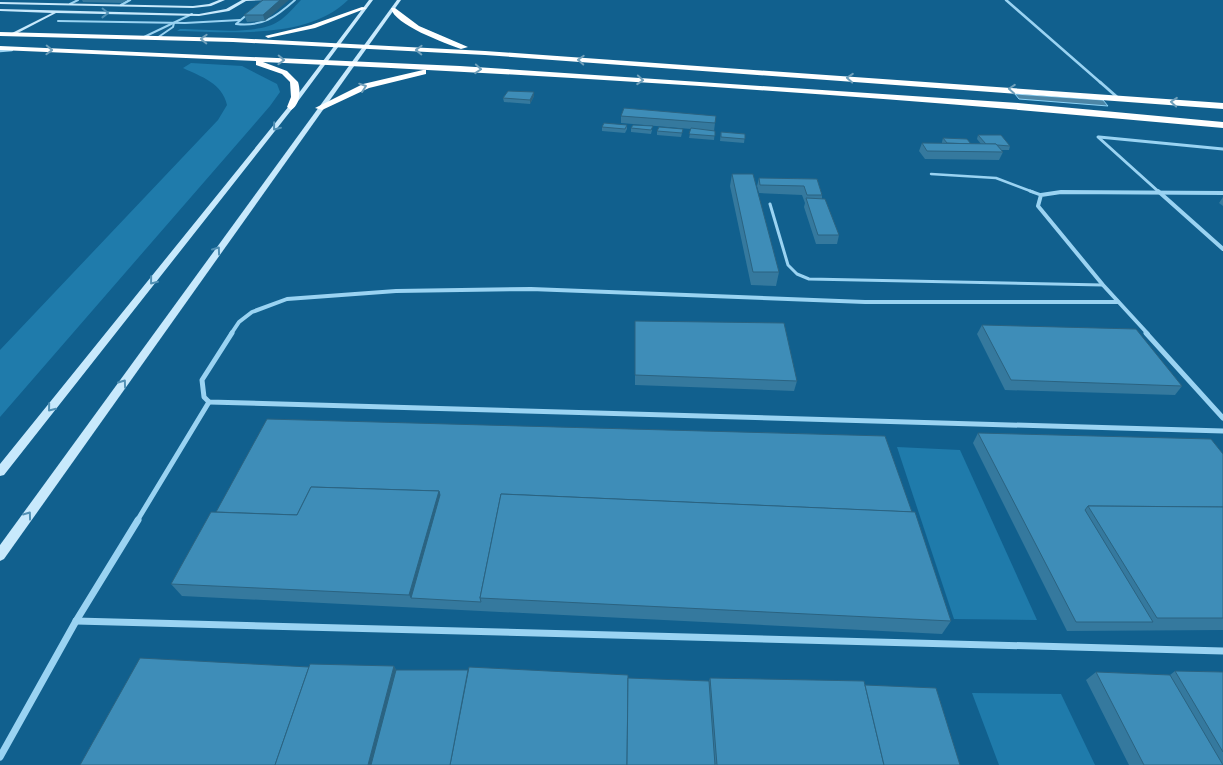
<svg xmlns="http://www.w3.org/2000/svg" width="1223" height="765" font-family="Cabin,sans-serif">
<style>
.green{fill:#1f7bab}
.water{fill:#4c86a6;stroke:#8bd2f6}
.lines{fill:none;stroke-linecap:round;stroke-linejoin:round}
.lane-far2{stroke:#9ad3f2;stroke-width:2}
.lane-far1{stroke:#9ad3f2;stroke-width:2.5}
.lane{stroke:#9ad3f2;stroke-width:3}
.street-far4{stroke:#9ad3f2;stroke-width:2.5}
.street-far3{stroke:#9ad3f2;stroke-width:3}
.street-far2{stroke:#9ad3f2;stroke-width:4}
.street-far1{stroke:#9ad3f2;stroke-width:5}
.street{stroke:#9ad3f2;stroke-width:7}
.secondary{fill:#c8e9fc;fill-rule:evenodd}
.highway{fill:#fff;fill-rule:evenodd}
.wall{fill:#35799e}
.shaded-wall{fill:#2b6381}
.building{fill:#3e8db8;stroke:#2b6381}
.oneway{stroke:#5190b4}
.oneway2{stroke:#70a0bb}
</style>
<rect width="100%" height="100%" fill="#11608e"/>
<g class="green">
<path d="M301,0h47c-40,40 -120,32 -171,31l3,-2c26,0 77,7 99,-8 8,-5 15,-14 22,-21z"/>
<path d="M191,63l51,3 35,18 3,8 -10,14 -270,311v-67l218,-230 9,-15c-5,-22 -25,-28 -44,-37z"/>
<polygon points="897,447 960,450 1037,620 954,619"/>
<polygon points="972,693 1061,694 1095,765 999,765"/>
</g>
<polygon class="water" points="1015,94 1103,100 1108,106 1019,99"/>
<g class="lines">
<g class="lane-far2">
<polyline points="70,4 78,0"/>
<path d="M249,13l-13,11c26,3 40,-7 59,-24"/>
<polyline points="58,21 185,23 240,20"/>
<polyline points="144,37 192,14"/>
<polyline points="157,38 173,27 174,23"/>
</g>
<polyline class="lane-far1" points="931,174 996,178 1033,192"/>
<g class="lane">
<polyline points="1030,191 1041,195"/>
<polyline points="770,204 788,265 797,274 809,279 1103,285"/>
</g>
<g class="street-far4">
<polyline points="1006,0 1101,83"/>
<polyline points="121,5 130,0"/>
<polyline points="0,51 12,50"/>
</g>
<g class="street-far3">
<polyline points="1100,82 1117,97"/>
<polyline points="1098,137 1159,192"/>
<polyline points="1099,137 1223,149"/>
</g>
<g class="street-far2">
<polyline points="1158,191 1223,249"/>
<polyline points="231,334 239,322 252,312 287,299 396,291 531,289 865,302 1118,302"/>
<polyline points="1148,334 1103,285 1038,206 1041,195 1061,192 1223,193"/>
</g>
<g class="street-far1">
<polyline points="232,333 202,380 204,397 209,402 1223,431"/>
<polyline points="1146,333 1223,418"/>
<polyline points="137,521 209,402"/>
</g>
<g class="street">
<polyline points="76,621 1223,651"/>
<polyline points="0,757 76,621 138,520"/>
</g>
<g class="secondary">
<polygon points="219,0 225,0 211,6 193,8 0,4 0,2 193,6 209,4"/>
<polygon points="242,0 266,0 246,1 229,11 199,16 56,13 12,36 10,34 52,13 0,11 0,9 199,14 226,9"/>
<polygon points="369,0 373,0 293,108 4,475 0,476 0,464 289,106"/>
<polygon points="397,0 401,0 4,559 0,561 0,545"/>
</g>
<g class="highway">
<polygon points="362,7 367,8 315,28 268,38 265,36 311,25"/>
<path d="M391,8h4l24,18 49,21 -7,2c-16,-6 -67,-24 -70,-41z"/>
<polygon points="0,32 233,38 485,51 1223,103 1223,109 485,55 233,42 0,36"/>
<path d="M0,46l460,20 558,37 205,19v6c-319,-30 -640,-52 -960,-66l24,9 11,11c3,9 2,23 -7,28l-4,-3 4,-10 -1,-15 -8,-8 -26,-9v-4l-256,-11z"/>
<polygon points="423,70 426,70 426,74 369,88 322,110 315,108 363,84"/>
</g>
</g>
<g class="wall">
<polygon points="82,0 127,0 122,3 83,2"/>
<polygon points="263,0 265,21 247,22 244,15"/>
<polygon points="534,92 534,96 530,104 504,102 503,98"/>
<polygon points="621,116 715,123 714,131 715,131 714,140 689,138 691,129 621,123"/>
<polygon points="627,125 627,129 625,133 602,131 602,127"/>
<polygon points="631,128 652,130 651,134 631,132"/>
<polygon points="683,129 681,137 657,135 657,131"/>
<polygon points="721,132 745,134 744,143 720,141"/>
<polygon points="978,135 1010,146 1009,150 1001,150 1003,152 999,160 925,159 919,151 922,143 942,143 942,142 943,138 971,144 981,144 977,139"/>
<polygon points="732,174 779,272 776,286 751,285 730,186"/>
<polygon points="759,178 817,179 822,195 822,199 839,235 837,244 816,244 804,207 805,203 802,195 759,193 757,186"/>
<polygon points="1223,197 1223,206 1219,203"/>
<polygon points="982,325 1030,327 1182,386 1175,395 1005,390 977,334"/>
<polygon points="635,330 797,381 794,391 635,385"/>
<polygon points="978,433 1223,454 1223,630 1067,631 973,443"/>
<polygon points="912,512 951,621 942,634 182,596 171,584"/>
<polygon points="394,666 396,670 709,681 710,678 865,685 960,765 80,765 309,667"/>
<polygon points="1175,671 1223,672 1223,765 1129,765 1086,680 1096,672 1170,675"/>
</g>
<g class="shaded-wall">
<polygon points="280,0 289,0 265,21 263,15"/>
<polygon points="534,92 534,96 530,104 530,100"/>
<polygon points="439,491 443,505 411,598 409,595"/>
<polygon points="394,666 400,678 378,765 368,765"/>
</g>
<g class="building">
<polygon points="263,0 280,0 263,15 244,15"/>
<polygon points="508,91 534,92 530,100 503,98"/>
<polygon points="624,108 716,116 715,123 621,116"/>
<polygon points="604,123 627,125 625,129 602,127"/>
<polygon points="633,125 653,126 651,130 631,128"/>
<polygon points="659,127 683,129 682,133 657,131"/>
<polygon points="691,128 715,131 715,136 689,134"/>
<polygon points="721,132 745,134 745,139 721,137"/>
<polygon points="978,135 1001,135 1010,146 997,145 996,144 986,144"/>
<polygon points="943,138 967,139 971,144 947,143"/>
<polygon points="922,143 996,144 1003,152 927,151"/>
<polygon points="732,174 753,174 779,272 753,272"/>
<polygon points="759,178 817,179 822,195 807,195 804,186 760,185"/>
<polygon points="806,198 825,199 839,235 818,235"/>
<polygon points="635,321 784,323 797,381 635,375"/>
<polygon points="982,325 1136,329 1182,386 1011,380"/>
<polygon points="267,419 885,436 912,512 501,494 480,598 481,602 411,598 440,495 439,491 311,487 297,515 216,512"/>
<polygon points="978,433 1211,439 1223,454 1223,507 1088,506 1085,510 1153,622 1076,622"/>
<polygon points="311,487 439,491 409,595 171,584 211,512 297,515"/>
<polygon points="501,494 915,512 951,621 480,598"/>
<polygon points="1088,506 1223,507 1223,618 1157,618"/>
<polygon points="140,658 309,667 275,765 80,765"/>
<polygon points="310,664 394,666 368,765 275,765"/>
<polygon points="469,667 628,675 627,765 450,765"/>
<polygon points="396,670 468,670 450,765 371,765"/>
<polygon points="1175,671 1223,672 1223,752"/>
<polygon points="1096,672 1170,675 1223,765 1144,765"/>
<polygon points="628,678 709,681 715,765 627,765"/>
<polygon points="710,678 864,681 884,765 717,765"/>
<polygon points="865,685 936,688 960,765 884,765"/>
</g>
<defs><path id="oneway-chevron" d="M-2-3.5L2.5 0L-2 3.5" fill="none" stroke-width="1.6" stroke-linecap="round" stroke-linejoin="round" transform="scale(1.25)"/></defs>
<g class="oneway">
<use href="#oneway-chevron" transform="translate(105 13) rotate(1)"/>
<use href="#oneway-chevron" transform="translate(276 127) rotate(129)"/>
<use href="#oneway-chevron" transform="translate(217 250) rotate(-54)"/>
<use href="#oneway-chevron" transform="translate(153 281) rotate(129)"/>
<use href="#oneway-chevron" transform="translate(123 383) rotate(-54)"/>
<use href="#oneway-chevron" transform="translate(51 408) rotate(129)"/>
<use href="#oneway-chevron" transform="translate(28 515) rotate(-54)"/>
</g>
<g class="oneway2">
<use href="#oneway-chevron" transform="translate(204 39) rotate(-178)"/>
<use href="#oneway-chevron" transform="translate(49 50) rotate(2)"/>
<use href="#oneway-chevron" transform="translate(419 50) rotate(-178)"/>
<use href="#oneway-chevron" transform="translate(281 60) rotate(2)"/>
<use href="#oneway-chevron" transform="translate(581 60) rotate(-177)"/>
<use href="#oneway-chevron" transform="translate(478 69) rotate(4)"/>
<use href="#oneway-chevron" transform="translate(850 78) rotate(-176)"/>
<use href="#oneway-chevron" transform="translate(640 80) rotate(4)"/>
<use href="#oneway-chevron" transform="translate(363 87) rotate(-19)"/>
<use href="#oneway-chevron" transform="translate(1012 89) rotate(-176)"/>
<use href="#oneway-chevron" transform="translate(1174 102) rotate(-175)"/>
</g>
</svg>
